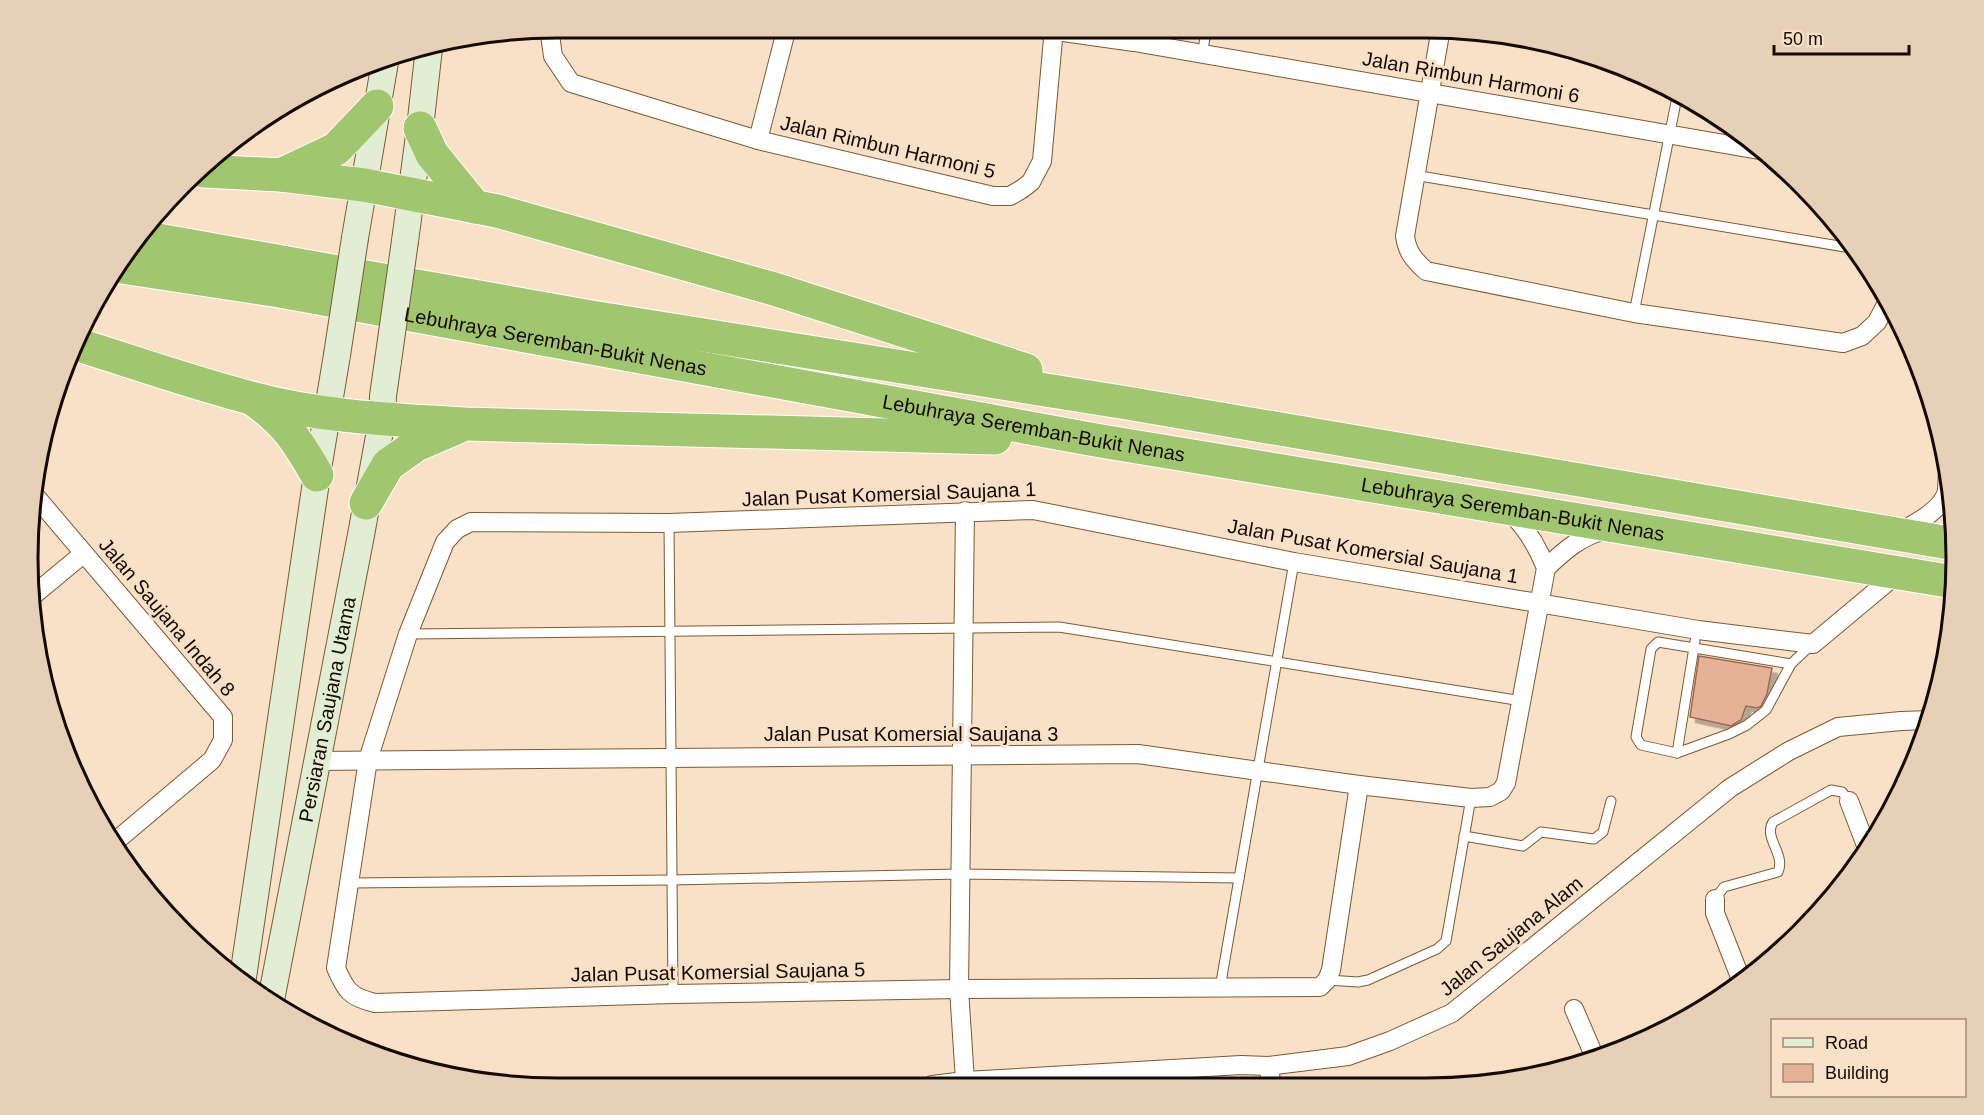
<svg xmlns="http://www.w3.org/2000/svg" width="1984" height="1115" font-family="Helvetica,sans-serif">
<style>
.building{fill:#e6b297;stroke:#986950;stroke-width:1.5;filter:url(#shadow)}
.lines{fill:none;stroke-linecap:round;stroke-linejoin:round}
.lane-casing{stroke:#7b5932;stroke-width:11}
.street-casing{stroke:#7b5932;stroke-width:20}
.secondary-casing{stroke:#7b5932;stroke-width:28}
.highway-casing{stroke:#fff;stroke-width:35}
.lane{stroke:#fff;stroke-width:9}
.street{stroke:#fff;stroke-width:18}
.secondary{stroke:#e2eed4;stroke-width:26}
.highway{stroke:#a0c670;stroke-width:33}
.secondary-bridge-casing{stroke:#7b5932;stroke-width:28;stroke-linecap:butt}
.secondary-bridge{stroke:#e2eed4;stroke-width:26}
.labels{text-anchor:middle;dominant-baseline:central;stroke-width:6;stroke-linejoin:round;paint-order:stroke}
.street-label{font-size:20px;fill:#160900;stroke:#f9e1c8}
.rim{fill:none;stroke:#160900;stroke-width:3}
</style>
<defs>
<filter id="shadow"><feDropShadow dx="5.5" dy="5.5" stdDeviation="0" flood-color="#0004"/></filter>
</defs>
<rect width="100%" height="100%" fill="#f9e1c8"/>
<polygon class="building" points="1699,656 1772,668 1767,694 1761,706 1757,708 1746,706 1741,720 1731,726 1690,717"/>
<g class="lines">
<defs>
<g id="lane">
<polyline points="1202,54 1207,28"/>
<polyline points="1414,175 1857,249"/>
<polyline points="1634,313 1678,92"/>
<polyline points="669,523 673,994"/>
<polyline points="408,634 1059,627 1522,701"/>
<polyline points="1791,664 1658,642 1651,649 1636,737 1641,745 1677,753 1729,734 1747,725 1766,710 1791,664 1811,645"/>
<polyline points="1677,753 1695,641"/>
<polyline points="1464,836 1523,846 1541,832 1594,839 1603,832 1611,801"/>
<polyline points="349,883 672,880 960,874 1239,878"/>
<path d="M1715,899l9,-12 54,-15c8,-18 -15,-34 -5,-50l58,-32 11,2 7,9"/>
<polyline points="1327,980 1358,982 1368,980 1437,949 1446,941 1471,798"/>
<polyline points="1220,988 1294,562"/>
</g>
<g id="street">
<polyline points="549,28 553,56 571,83 758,140 993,196 1010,196 1022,189 1031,182 1042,161 1054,28"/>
<polyline points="1035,28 1134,42 1765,151"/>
<path d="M1441,28l-36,208c2,16 9,24 21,35l208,42 209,30 19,-7 15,-14 11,-21"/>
<polyline points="758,140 787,27"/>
<polyline points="37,498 223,717 223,740 212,760 117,840"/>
<polyline points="965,511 959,989 965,1081"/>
<path d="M1898,533c16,-9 41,-21 48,-39 2,-6 1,-14 2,-20"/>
<path d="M1546,568c20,-19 34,-31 61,-39"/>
<polyline points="30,598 83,554"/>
<path d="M317,761l821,-7 221,31 112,13 19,-1 11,-6 5,-8 40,-215c-9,-23 -20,-41 -38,-58"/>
<path d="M1359,785l-28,185 -4,10 -7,7 -361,2 -286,5 -298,9c-25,-6 -29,-12 -39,-35l32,-208 40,-126 37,-92 12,-13 14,-7 198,1 364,-13 261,52 404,68 115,14 85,-71"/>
<polyline points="1849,801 1867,848"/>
<polyline points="1715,899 1715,913 1742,982"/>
<polyline points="1574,1009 1596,1060"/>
<polyline points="1268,1066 1272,1084"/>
<polyline points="932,1085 965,1081 1241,1065 1268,1066 1348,1056 1390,1041 1452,1013 1730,788 1789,751 1838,727 1901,721 1931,720"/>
</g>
<g id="secondary">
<polyline points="355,238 386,56"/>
<polyline points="405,241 420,128 429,48"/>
<polyline points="243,977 317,475 337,355"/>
<path id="s1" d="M271,1000l90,-465 21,-115 1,-24 5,-35"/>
</g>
<g id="highway">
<polyline points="420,128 432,154 475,207"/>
<polyline points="203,171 281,175 364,185 497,211 774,289 1026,370"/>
<polyline points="281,175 336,149 377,106"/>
<polyline points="141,237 591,317 1127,403 1955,544"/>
<path id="s2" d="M115,266l165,25 821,150 853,141"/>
<path d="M79,345c57,18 114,38 172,53 69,19 142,22 214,26l530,14"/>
<path d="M254,400c32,22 44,42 63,75"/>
<polyline points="366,503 388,465 416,445 458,427"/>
</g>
</defs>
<use href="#lane" class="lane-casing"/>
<use href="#street" class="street-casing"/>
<use href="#secondary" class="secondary-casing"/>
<use href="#highway" class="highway-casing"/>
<use href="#lane" class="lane"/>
<use href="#street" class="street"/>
<use href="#secondary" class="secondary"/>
<use href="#highway" class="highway"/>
<defs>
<g id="secondary-bridge">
<polyline points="337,355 355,238"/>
<polyline points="388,361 405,241"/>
</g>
</defs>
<use href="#secondary-bridge" class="secondary-bridge-casing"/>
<use href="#secondary-bridge" class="secondary-bridge"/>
</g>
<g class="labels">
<g class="street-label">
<text transform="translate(1471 77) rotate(10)">Jalan Rimbun Harmoni 6</text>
<text transform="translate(888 147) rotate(13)">Jalan Rimbun Harmoni 5</text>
<text stroke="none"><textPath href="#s2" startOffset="447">Lebuhraya Seremban-Bukit Nenas</textPath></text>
<text stroke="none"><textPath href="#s2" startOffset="933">Lebuhraya Seremban-Bukit Nenas</textPath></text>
<text transform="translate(889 494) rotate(-2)">Jalan Pusat Komersial Saujana 1</text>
<text stroke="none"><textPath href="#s2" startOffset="1419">Lebuhraya Seremban-Bukit Nenas</textPath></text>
<text transform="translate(1373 551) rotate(10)">Jalan Pusat Komersial Saujana 1</text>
<text transform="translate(167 617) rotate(50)">Jalan Saujana Indah 8</text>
<text stroke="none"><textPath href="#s1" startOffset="296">Persiaran Saujana Utama</textPath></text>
<text x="911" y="734">Jalan Pusat Komersial Saujana 3</text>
<text transform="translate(1511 936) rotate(-39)">Jalan Saujana Alam</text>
<text transform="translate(718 972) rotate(-1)">Jalan Pusat Komersial Saujana 5</text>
</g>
</g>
<path d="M0 0H1984V1115H0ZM558 38H1426A520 520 0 0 1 1946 558V558A520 520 0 0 1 1426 1078H558A520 520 0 0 1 38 558V558A520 520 0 0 1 558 38Z" fill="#e7d0b8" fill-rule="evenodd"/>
<path class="rim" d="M558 38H1426A520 520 0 0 1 1946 558V558A520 520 0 0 1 1426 1078H558A520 520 0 0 1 38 558V558A520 520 0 0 1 558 38Z"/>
<rect x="1771" y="1019" width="195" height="78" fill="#f9e1c8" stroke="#9e8b78" stroke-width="1.5"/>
<rect x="1783" y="1038" width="30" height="9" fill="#e2eed4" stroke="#9e8b78" stroke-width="1.5"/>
<text x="1825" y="1049" font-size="18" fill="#160900">Road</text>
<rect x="1783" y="1064" width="30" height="18" fill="#e6b297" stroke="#9e8b78" stroke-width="1.5"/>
<text x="1825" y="1079" font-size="18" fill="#160900">Building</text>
<path d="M1774 45v9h135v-9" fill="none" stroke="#160900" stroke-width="3"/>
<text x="1783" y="45" font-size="18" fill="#160900" stroke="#f9e1c8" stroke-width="4.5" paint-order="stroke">50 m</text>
</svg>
